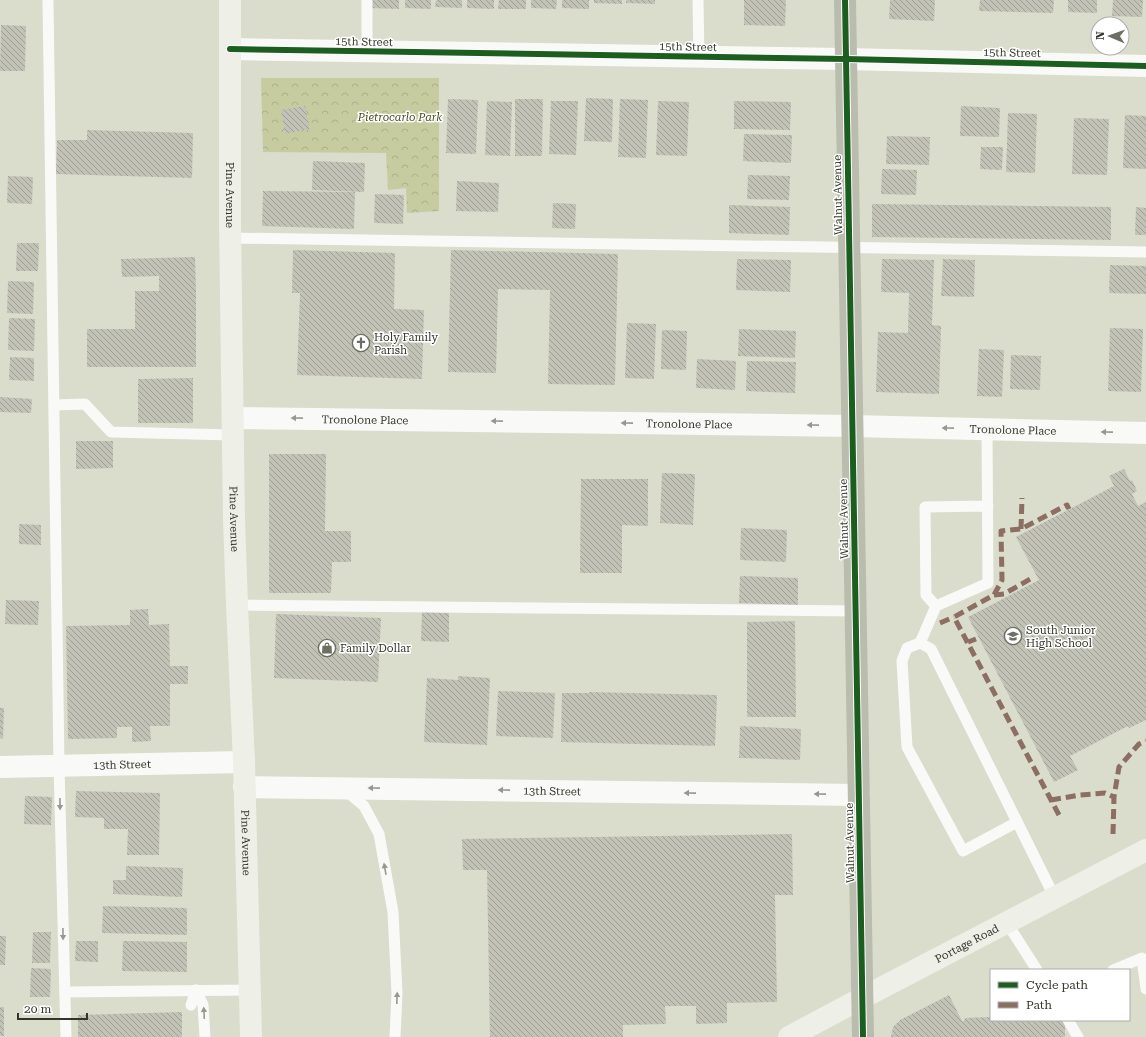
<svg xmlns="http://www.w3.org/2000/svg" width="1146" height="1037" font-family="'Roboto Serif',serif">
<style>
.park{fill:url(#park-crowns)}
.building{fill:url(#building-back-hatch)}
.lines{fill:none;stroke-linecap:round;stroke-linejoin:round}
.lane{stroke:#f9faf7;stroke-width:11}
.street{stroke:#f9faf7;stroke-width:22}
.secondary{stroke:#eeefe7;stroke-width:22}
.primary{stroke:#babcae;stroke-width:22}
.quiet{stroke:#8d6e63;stroke-width:5;stroke-dasharray:10 5;stroke-linecap:butt}
.cycleway-casing{stroke:#fff;stroke-width:8}
.cycleway{stroke:#1b5e20;stroke-width:6}
.oneway{fill:#969890}
.labels{text-anchor:middle;dominant-baseline:central;stroke-width:3;stroke-linejoin:round;paint-order:stroke}
.street-label{font-size:11px;fill:#333529;stroke:#fff}
.park-label{font-size:11px;font-style:italic;fill:#4a4e23;stroke:#fff}
.poi-label{font-size:11px;fill:#333529;stroke:#fff;text-anchor:start}
</style>
<defs>
<pattern id="park-crowns" width="20" height="18" patternUnits="userSpaceOnUse"><rect width="20" height="18" fill="#c7cca0"/><path d="M2 6a3 3 0 1 1 6 0M12 15a3 3 0 1 1 6 0" fill="none" stroke="#abb08a"/></pattern>
<pattern id="building-back-hatch" width="6" height="6" patternUnits="userSpaceOnUse"><rect width="6" height="6" fill="#c2c3b6"/><path d="M-1 5l2 2M0 0l6 6M5-1l2 2" fill="none" stroke="#9e9f94"/></pattern>
</defs>
<rect width="100%" height="100%" fill="#dadccc"/>
<polygon class="park" points="261,78 439,78 439,211 407,213 406,188 388,190 386,153 263,152"/>
<g class="building">
<polygon points="370,0 399,0 399,9 370,8"/>
<polygon points="405,0 431,0 431,9 405,8"/>
<polygon points="436,0 462,0 462,8 435,7"/>
<polygon points="467,0 494,0 494,9 467,8"/>
<polygon points="499,0 526,0 526,9 498,9"/>
<polygon points="531,0 557,0 556,9 531,8"/>
<polygon points="562,0 589,0 589,9 562,8"/>
<polygon points="594,0 622,0 622,4 594,3"/>
<polygon points="626,0 655,0 655,4 626,3"/>
<polygon points="744,0 786,0 785,26 744,25"/>
<polygon points="890,0 935,0 934,21 889,19"/>
<polygon points="980,0 1054,0 1053,13 979,11"/>
<polygon points="1068,0 1097,0 1097,13 1068,12"/>
<polygon points="1113,0 1143,0 1142,17 1112,16"/>
<polygon points="1,25 26,26 25,71 0,71"/>
<polygon points="586,98 613,99 612,142 584,141"/>
<polygon points="448,99 478,100 476,154 446,153"/>
<polygon points="515,99 543,99 542,156 515,156"/>
<polygon points="620,99 648,100 646,158 618,157"/>
<polygon points="487,101 512,102 510,156 485,155"/>
<polygon points="551,101 578,101 576,155 549,154"/>
<polygon points="658,101 689,102 687,156 656,155"/>
<polygon points="734,101 791,102 790,130 734,129"/>
<polygon points="305,106 310,129 285,134 281,110"/>
<polygon points="961,106 1000,108 999,137 960,136"/>
<polygon points="1008,113 1037,114 1035,173 1006,172"/>
<polygon points="1125,115 1146,116 1146,169 1123,168"/>
<polygon points="1074,118 1109,119 1107,175 1072,174"/>
<polygon points="87,130 193,133 192,178 56,174 57,140 87,140"/>
<polygon points="744,134 792,135 791,163 743,161"/>
<polygon points="887,136 930,137 929,165 886,164"/>
<polygon points="981,147 1003,147 1002,170 980,169"/>
<polygon points="313,161 365,163 364,192 312,190"/>
<polygon points="882,169 917,170 916,195 881,194"/>
<polygon points="748,175 790,176 789,200 747,199"/>
<polygon points="8,176 33,177 32,204 7,203"/>
<polygon points="457,181 499,183 498,212 456,211"/>
<polygon points="263,191 355,192 354,229 262,226"/>
<polygon points="375,194 404,195 403,224 374,223"/>
<polygon points="553,203 576,204 575,229 552,228"/>
<polygon points="872,204 1111,207 1111,240 872,237"/>
<polygon points="729,205 790,207 789,235 729,233"/>
<polygon points="1136,207 1146,208 1146,235 1135,235"/>
<polygon points="17,243 39,243 38,271 16,271"/>
<polygon points="293,250 395,253 394,309 424,310 422,379 297,375 300,293 292,293"/>
<polygon points="451,250 618,254 615,385 548,384 550,290 498,289 496,373 448,372"/>
<polygon points="195,257 196,291 196,367 87,367 87,329 135,329 135,291 159,291 159,276 122,277 121,259"/>
<polygon points="737,259 791,260 790,292 736,290"/>
<polygon points="882,259 934,260 932,325 941,326 939,394 876,392 878,332 908,333 909,293 881,292"/>
<polygon points="943,259 975,260 974,297 941,296"/>
<polygon points="1110,265 1146,266 1146,294 1109,293"/>
<polygon points="8,281 34,282 33,314 7,313"/>
<polygon points="9,318 35,319 34,351 8,350"/>
<polygon points="627,323 656,324 654,379 625,378"/>
<polygon points="1110,328 1143,329 1141,392 1108,391"/>
<polygon points="739,329 796,331 795,358 738,356"/>
<polygon points="662,330 687,331 686,370 661,369"/>
<polygon points="979,349 1004,350 1002,397 977,396"/>
<polygon points="1011,355 1041,356 1040,390 1010,389"/>
<polygon points="10,357 34,358 34,381 9,380"/>
<polygon points="697,359 736,361 735,390 696,388"/>
<polygon points="747,361 796,362 795,393 746,391"/>
<polygon points="193,378 193,423 138,423 138,379"/>
<polygon points="0,397 32,399 31,413 0,412"/>
<polygon points="76,441 113,441 113,468 76,469"/>
<polygon points="269,454 326,454 325,531 351,531 351,562 332,562 331,593 269,593"/>
<polygon points="1124,469 1130,481 1132,480 1137,491 1132,494 1138,506 1146,502 1146,720 1129,728 1128,726 1070,756 1078,770 1054,782 968,617 1039,580 1016,537 1114,486 1109,476"/>
<polygon points="662,473 695,474 693,525 660,523"/>
<polygon points="581,479 648,479 648,526 622,525 622,573 580,573"/>
<polygon points="19,524 41,525 41,545 19,544"/>
<polygon points="741,528 787,530 786,562 740,560"/>
<polygon points="740,576 798,578 798,605 739,603"/>
<polygon points="6,600 39,601 38,625 5,624"/>
<polygon points="148,609 149,625 169,624 170,666 188,666 188,684 170,684 170,726 150,726 151,741 132,742 132,727 117,727 117,738 68,739 66,626 130,625 130,610"/>
<polygon points="422,612 449,613 449,642 421,641"/>
<polygon points="276,614 381,618 378,682 274,678"/>
<polygon points="795,621 796,717 747,717 747,622"/>
<polygon points="458,676 490,678 487,745 424,742 427,678 458,680"/>
<polygon points="498,691 555,693 553,738 496,736"/>
<polygon points="589,692 717,695 715,746 561,742 562,693 589,693"/>
<polygon points="0,708 4,708 3,739 0,738"/>
<polygon points="740,726 801,729 800,760 739,758"/>
<polygon points="76,791 160,793 159,855 127,855 128,829 104,829 104,818 75,817"/>
<polygon points="25,796 52,797 51,825 24,824"/>
<polygon points="792,834 793,895 775,895 777,1002 727,1003 727,1023 696,1024 696,1006 665,1006 666,1024 623,1025 623,1037 490,1037 487,870 463,870 462,839"/>
<polygon points="126,866 183,868 182,897 113,894 113,880 126,880"/>
<polygon points="103,906 187,908 187,935 102,933"/>
<polygon points="33,932 51,932 50,963 32,963"/>
<polygon points="0,936 6,936 5,965 0,965"/>
<polygon points="76,941 98,941 98,962 75,961"/>
<polygon points="123,941 187,942 187,972 122,971"/>
<polygon points="31,968 51,969 50,997 30,997"/>
<polygon points="949,995 962,1021 964,1021 965,1018 991,1017 991,1020 1065,1020 1065,1037 891,1037 893,1027 900,1020"/>
<rect x="0" y="1007" width="4" height="29"/>
<polygon points="182,1012 182,1037 78,1037 78,1015"/>
</g>
<g class="lines">
<g class="lane">
<polyline points="48,0 59,765 66,1037"/>
<polyline points="367,0 367,52"/>
<polyline points="698,0 699,57"/>
<polyline points="231,238 1146,252"/>
<polyline points="54,405 85,404 111,432 233,435"/>
<polyline points="987,429 988,583 936,606 926,595 925,507 988,506"/>
<polyline points="237,605 856,611"/>
<polyline points="920,643 936,606"/>
<polyline points="345,790 364,806 379,834 393,912 397,993 395,1037"/>
<path d="M1017,822l-54,29 -56,-104 -5,-86 5,-13 13,-5 11,6c42,83 82,166 124,249"/>
<polyline points="1007,923 1037,970"/>
<polyline points="1113,970 1142,958 1146,989"/>
<polyline points="196,990 203,1005 205,1037"/>
<polyline points="65,992 249,990"/>
<polyline points="191,1005 196,990"/>
<polyline points="1068,1020 1078,1037"/>
</g>
<g class="street">
<polyline points="230,49 846,59 1146,66"/>
<path id="s1" d="M233,418l619,8 294,7"/>
<path id="s2" d="M0,767l244,-5"/>
<path id="s3" d="M244,787l615,8"/>
</g>
<g class="secondary">
<path id="s4" d="M230,0v224l4,296 3,85 7,157 7,275"/>
<path id="s5" d="M789,1037l73,-39 284,-148"/>
</g>
<polyline class="primary" points="845,0 863,1037"/>
<g class="quiet">
<polyline points="1021,529 1022,498"/>
<polyline points="994,595 1004,594 1032,578"/>
<polyline points="940,623 954,617"/>
<polyline points="968,642 976,639"/>
<polyline points="1051,800 1080,795 1105,793 1114,797"/>
<polyline points="1059,815 954,617 994,595 1002,580 1001,531 1021,529 1067,505 1069,509"/>
<polyline points="1113,834 1114,797 1119,767 1139,744 1146,741"/>
</g>
<defs>
<g id="cycleway">
<polyline points="845,0 863,1037"/>
<polyline points="230,49 846,59 1146,66"/>
</g>
</defs>
<use href="#cycleway" class="cycleway-casing"/>
<use href="#cycleway" class="cycleway"/>
</g>
<defs><path id="oneway-solid" d="M-6-.8H1V-3.2L6.5 0L1 3.2V.8H-6Z"/></defs>
<g class="oneway">
<use href="#oneway-solid" transform="translate(297 418) rotate(-179)"/>
<use href="#oneway-solid" transform="translate(497 421) rotate(-179)"/>
<use href="#oneway-solid" transform="translate(627 423) rotate(-179)"/>
<use href="#oneway-solid" transform="translate(813 425) rotate(-179)"/>
<use href="#oneway-solid" transform="translate(948 428) rotate(-179)"/>
<use href="#oneway-solid" transform="translate(1107 432) rotate(-179)"/>
<use href="#oneway-solid" transform="translate(374 788) rotate(-179)"/>
<use href="#oneway-solid" transform="translate(504 790) rotate(-179)"/>
<use href="#oneway-solid" transform="translate(690 793) rotate(-179)"/>
<use href="#oneway-solid" transform="translate(820 794) rotate(-179)"/>
<use href="#oneway-solid" transform="translate(60 804) rotate(89)"/>
<use href="#oneway-solid" transform="translate(385 869) rotate(-100)"/>
<use href="#oneway-solid" transform="translate(63 934) rotate(89)"/>
<use href="#oneway-solid" transform="translate(397 998) rotate(-88)"/>
<use href="#oneway-solid" transform="translate(204 1013) rotate(-93)"/>
</g>
<defs>
<symbol id="church-ring" viewBox="-11 -11 22 22"><circle r="9.5" fill="#fff" stroke="#6d6f62" stroke-width="1.5"/><path d="M-1.2-6h2.4v3.5h3.3v2.4h-3.3V6h-2.4V-.1h-3.3v-2.4h3.3Z" fill="#6d6f62"/></symbol>
<symbol id="school-ring" viewBox="-11 -11 22 22"><circle r="9.5" fill="#fff" stroke="#6d6f62" stroke-width="1.5"/><path d="M0-5L7-2L0 1L-7-2ZM-4 1L0 2.5L4 1V4Q0 6-4 4Z" fill="#6d6f62"/></symbol>
<symbol id="shop-ring" viewBox="-11 -11 22 22"><circle r="9.5" fill="#fff" stroke="#6d6f62" stroke-width="1.5"/><path d="M-5-2.5h2.3a2.7 3.5 0 0 1 5.4 0H5L5.5 6h-11ZM-1.5-2.5h3a1.5 2.3 0 0 0-3 0Z" fill="#6d6f62"/></symbol>
</defs>
<g fill-rule="evenodd">
<use href="#church-ring" x="351" y="333" width="20" height="20"/>
<use href="#school-ring" x="1003" y="626" width="20" height="20"/>
<use href="#shop-ring" x="317" y="638" width="20" height="20"/>
</g>
<g class="labels">
<g class="street-label">
<text transform="translate(364 42) rotate(1)">15th Street</text>
<text transform="translate(688 47) rotate(1)">15th Street</text>
<text transform="translate(1012 53) rotate(1)">15th Street</text>
<text stroke="none"><textPath href="#s4" startOffset="195">Pine Avenue</textPath></text>
<text transform="translate(838 195) rotate(-91)">Walnut Avenue</text>
<text stroke="none"><textPath href="#s1" startOffset="132">Tronolone Place</textPath></text>
<text stroke="none"><textPath href="#s1" startOffset="456">Tronolone Place</textPath></text>
<text stroke="none"><textPath href="#s1" startOffset="780">Tronolone Place</textPath></text>
<text stroke="none"><textPath href="#s4" startOffset="519">Pine Avenue</textPath></text>
<text transform="translate(844 519) rotate(-91)">Walnut Avenue</text>
<text stroke="none"><textPath href="#s2" startOffset="122">13th Street</textPath></text>
<text stroke="none"><textPath href="#s3" startOffset="308">13th Street</textPath></text>
<text stroke="none"><textPath href="#s4" startOffset="843">Pine Avenue</textPath></text>
<text transform="translate(850 843) rotate(-91)">Walnut Avenue</text>
<text stroke="none"><textPath href="#s5" startOffset="201">Portage Road</textPath></text>
</g>
<g class="park-label">
<text x="400" y="117">Pietrocarlo Park</text>
</g>
<g class="poi-label">
<text x="374" y="337">Holy Family<tspan x="374" dy="13">Parish</tspan></text>
<text x="1026" y="630">South Junior<tspan x="1026" dy="13">High School</tspan></text>
<text x="340" y="648">Family Dollar</text>
</g>
</g>
<rect x="990" y="969" width="140" height="52" fill="#ffffff" stroke="#adaea9"/>
<rect x="998" y="982" width="20" height="6" fill="#1b5e20" stroke="#adaea9"/>
<text x="1026" y="989" font-size="12" fill="#333529">Cycle path</text>
<rect x="998" y="1002" width="20" height="6" fill="#8d6e63" stroke="#adaea9"/>
<text x="1026" y="1009" font-size="12" fill="#333529">Path</text>
<g transform="translate(1110 36) rotate(272)"><circle r="19" fill="#ffffff" stroke="#adaea9"/>
<path d="M0-3L7 15L0 10L-7 15Z" fill="#6d6f62"/>
<text y="-6" font-size="11" font-weight="bold" text-anchor="middle" fill="#333529">N</text>
</g>
<path d="M18 1013v6h69v-6" fill="none" stroke="#333529" stroke-width="2"/>
<text x="24" y="1013" font-size="12" fill="#333529" stroke="#ffffff" stroke-width="3" paint-order="stroke">20 m</text>
</svg>
